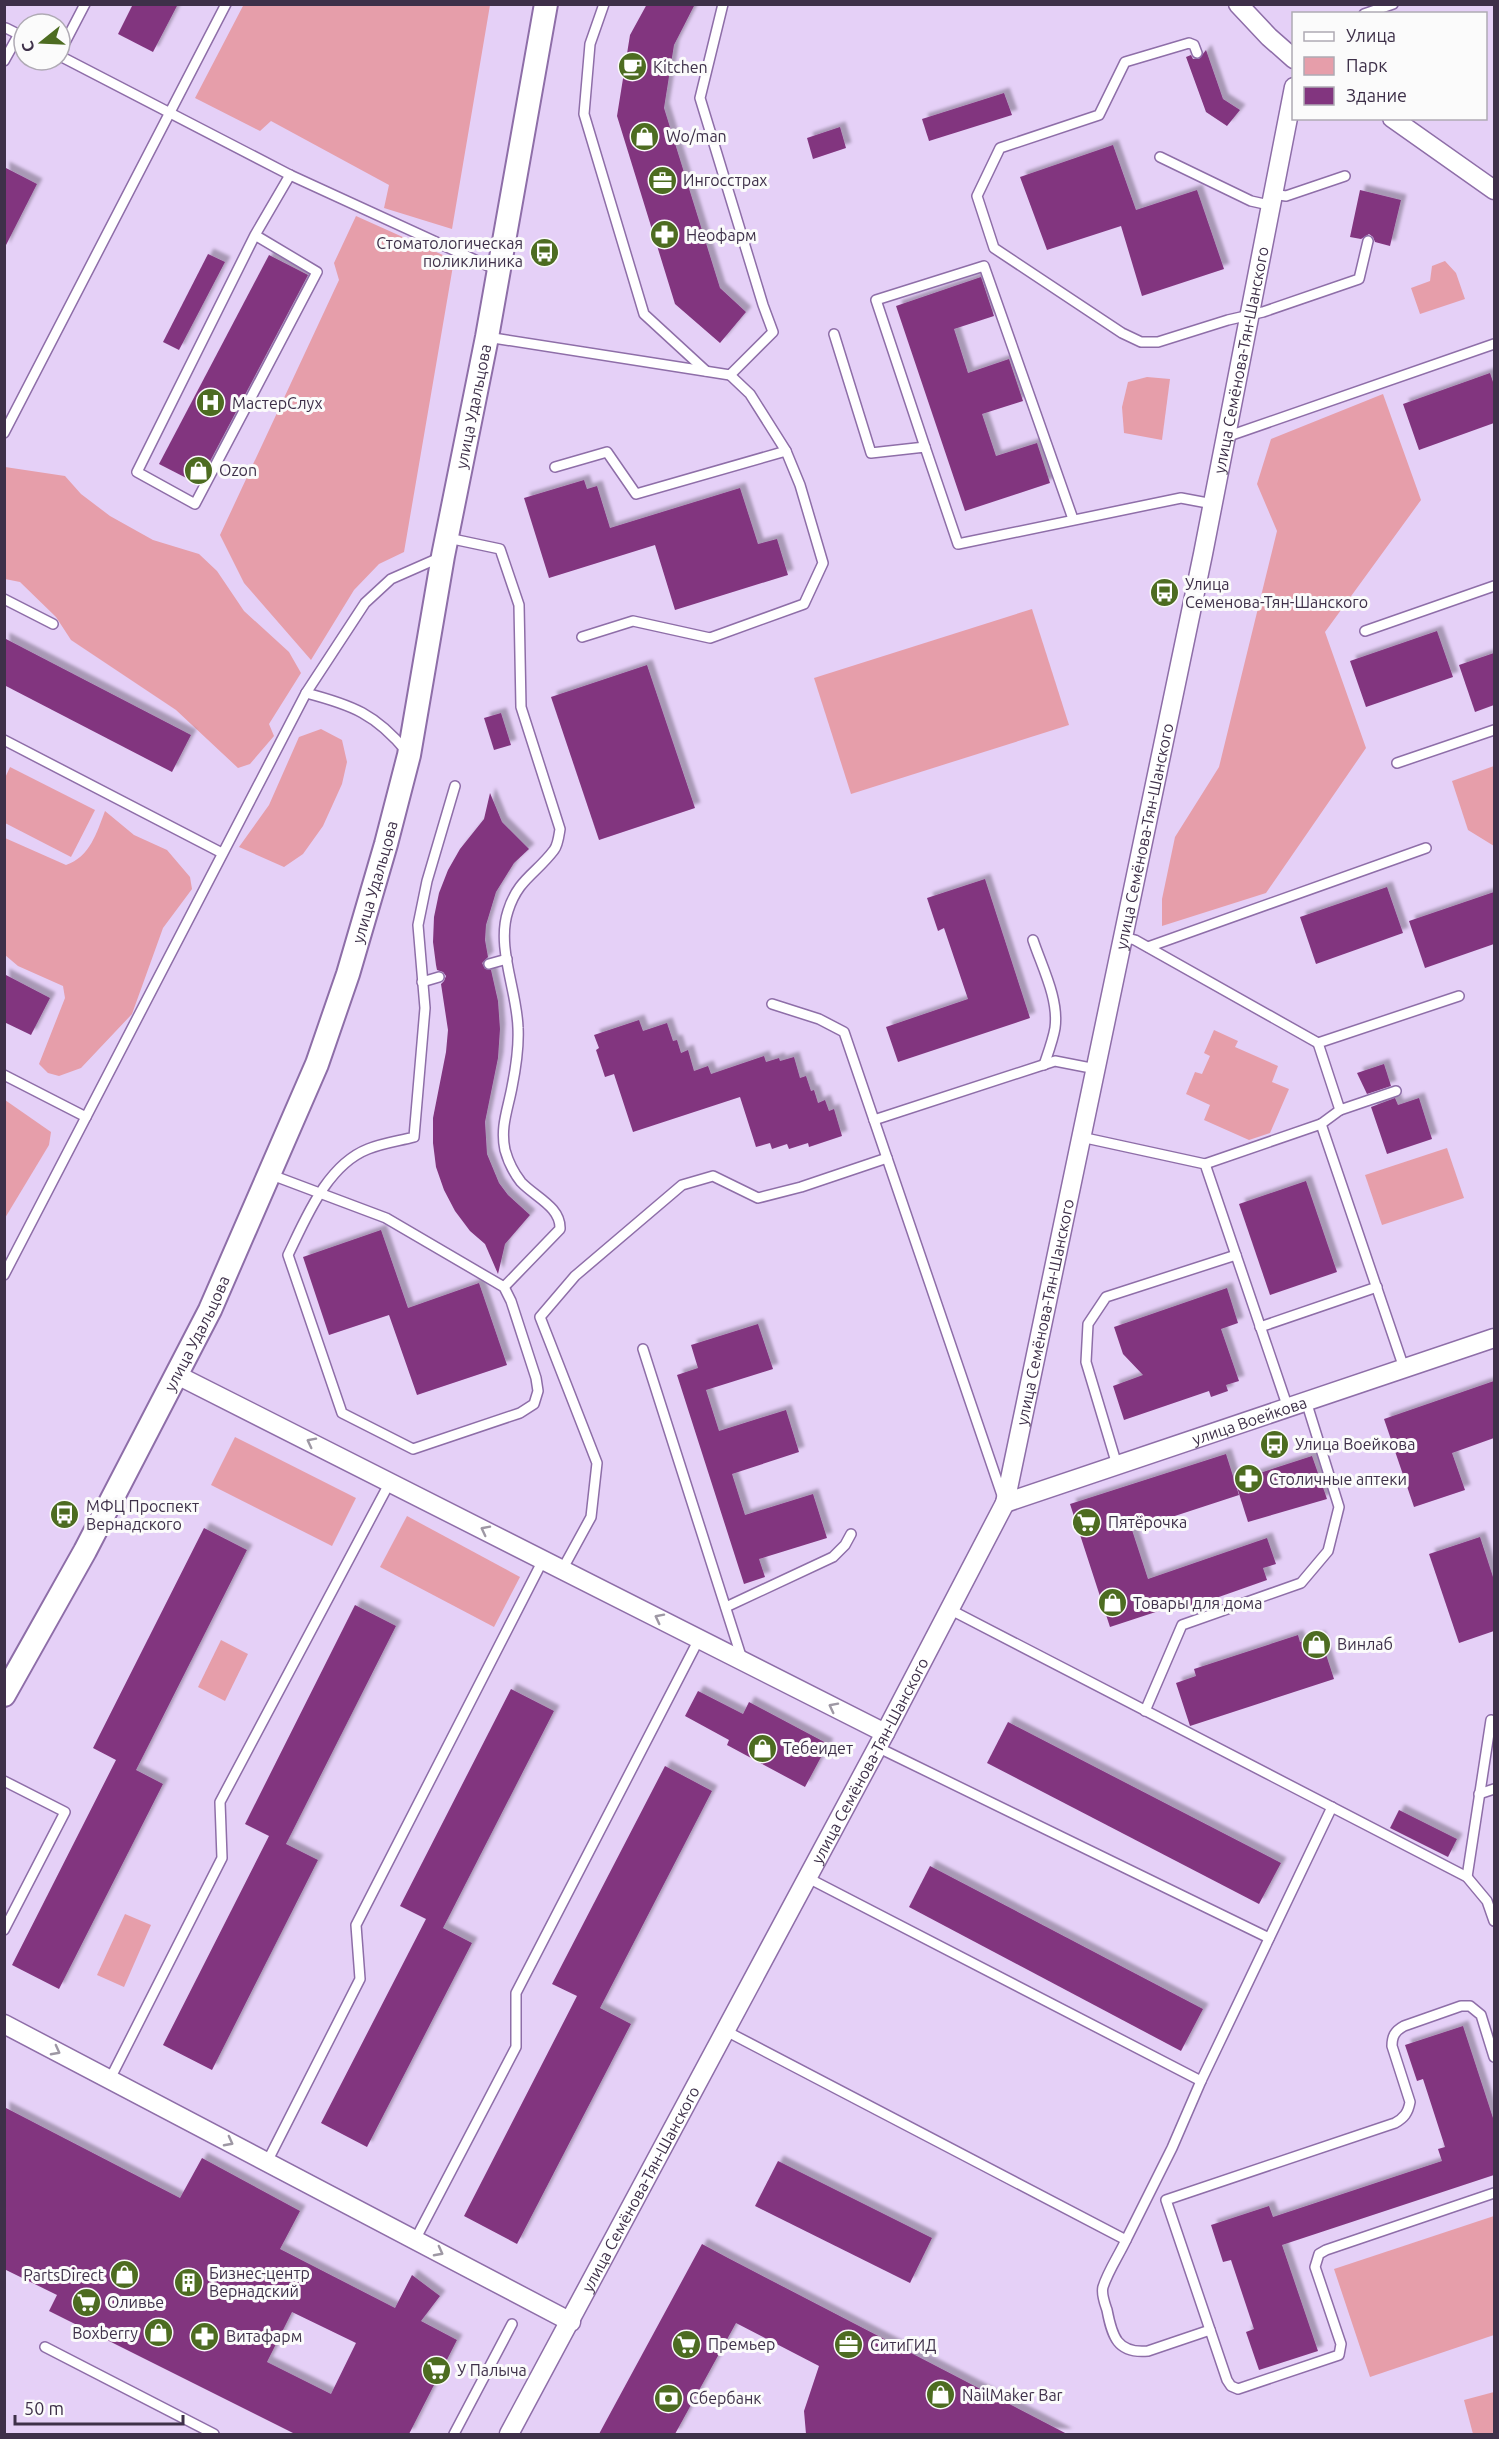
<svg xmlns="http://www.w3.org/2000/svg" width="1499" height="2439" font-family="Ubuntu,sans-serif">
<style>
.green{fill:#e69eaa}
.building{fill:#82357f;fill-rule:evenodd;filter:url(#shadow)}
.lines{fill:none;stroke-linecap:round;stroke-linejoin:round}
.service-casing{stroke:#8e6ea8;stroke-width:12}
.minor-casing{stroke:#8e6ea8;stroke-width:21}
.tertiary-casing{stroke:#8e6ea8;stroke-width:26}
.service{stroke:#fff;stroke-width:9}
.minor{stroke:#fff;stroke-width:18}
.tertiary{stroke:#fff;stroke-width:22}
.oneway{stroke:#9e98a4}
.labels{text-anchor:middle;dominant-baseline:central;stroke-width:6;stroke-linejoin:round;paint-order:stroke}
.poi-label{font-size:16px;fill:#3e3049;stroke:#fbfbfb;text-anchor:start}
.street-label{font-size:16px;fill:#3e3049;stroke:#fbfbfb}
</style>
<defs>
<filter id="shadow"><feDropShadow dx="5.5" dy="-5.5" stdDeviation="1.5" flood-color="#0004"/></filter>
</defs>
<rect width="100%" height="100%" fill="#e5d0f7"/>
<g class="green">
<polygon points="244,4 490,5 452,229 384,208 389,185 271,121 260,131 195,98"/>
<polygon points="356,216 454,260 404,552 379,564 354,590 311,660 244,583 220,535 339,280 334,263"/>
<polygon points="1445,261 1456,273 1465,299 1420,314 1411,288 1430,281 1432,266"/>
<polygon points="1147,377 1170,379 1162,440 1124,433 1122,407 1128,382"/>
<polygon points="1383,394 1421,500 1325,632 1366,748 1266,893 1162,926 1162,899 1175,837 1219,767 1277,531 1257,484 1271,439"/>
<polygon points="5,467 65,476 81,494 110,516 153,540 199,554 217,571 244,611 289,652 301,673 269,724 274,736 250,764 238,768 176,710 71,640 56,617 20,582 5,579"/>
<polygon points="1032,609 1069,725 851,794 814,678"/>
<polygon points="321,729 342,740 347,762 342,784 323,826 303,854 284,867 239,847 269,805 299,737"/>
<polygon points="1494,766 1494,846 1468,830 1452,781"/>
<polygon points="10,767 95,810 71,857 5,823 5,778"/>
<path d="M105,811l29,24 33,15 23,27 2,12 -29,39 -31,86 -51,54 -22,8 -11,-3 -9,-9 26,-66 -2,-12 -45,-20 -13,-11v-117l61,27c24,-8 31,-33 39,-54z"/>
<polygon points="1214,1030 1238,1041 1235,1047 1278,1066 1272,1082 1289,1089 1270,1133 1249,1140 1204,1120 1210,1105 1186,1094 1195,1072 1202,1074 1210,1056 1204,1053"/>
<polygon points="5,1100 51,1132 49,1145 5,1218"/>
<polygon points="1447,1148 1464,1198 1382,1225 1365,1175"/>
<polygon points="235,1437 356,1498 332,1546 211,1485"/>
<polygon points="407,1516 520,1577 494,1627 380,1567"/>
<polygon points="221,1640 248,1654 225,1701 198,1687"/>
<polygon points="125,1914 151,1925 124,1987 97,1975"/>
<polygon points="1494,2216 1494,2335 1370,2377 1334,2269"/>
<polygon points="1494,2392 1494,2434 1473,2434 1464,2400"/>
</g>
<g class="building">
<polygon points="133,4 178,4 153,52 118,34"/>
<polygon points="647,4 695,4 674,45 664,108 720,288 746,312 720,343 675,304 617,116 630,35"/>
<polygon points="1206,50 1223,99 1240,110 1227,126 1206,112 1186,57 1191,55 1193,59 1199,59"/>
<polygon points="1004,93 1012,115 929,141 922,119"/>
<polygon points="840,127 846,148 813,159 807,138"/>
<polygon points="1113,145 1136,210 1197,190 1224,269 1142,296 1121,226 1047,250 1020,177"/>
<polygon points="4,167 37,184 4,249"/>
<polygon points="1360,190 1401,200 1390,246 1375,242 1373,237 1369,234 1361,239 1350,237"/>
<polygon points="208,254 225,262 179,350 163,342"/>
<polygon points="269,255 308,275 198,484 159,464"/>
<polygon points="981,277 994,316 954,329 968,373 1009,359 1023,401 982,414 996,456 1037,443 1050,483 965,511 896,306"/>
<polygon points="1490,373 1494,385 1494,423 1419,450 1403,404"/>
<polygon points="584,480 587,489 597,486 610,528 740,488 758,544 777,539 788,575 675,610 655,545 549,578 524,498"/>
<polygon points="1437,631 1453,677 1366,707 1350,661"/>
<polygon points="4,638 191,735 172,772 4,685"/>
<polygon points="1494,653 1494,705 1475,712 1459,665"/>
<polygon points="647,665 695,808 599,840 551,697"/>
<polygon points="501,713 511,745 494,750 484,718"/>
<polygon points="490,793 502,822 529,849 514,863 496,892 486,925 485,940 488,957 482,963 485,969 491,970 498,1001 500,1029 498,1058 485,1122 487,1154 499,1183 508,1195 530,1215 505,1244 498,1274 485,1244 470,1231 455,1211 444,1190 436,1167 433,1143 433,1118 446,1052 448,1030 441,984 444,981 446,976 443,972 437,970 436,965 433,942 434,917 439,893 448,870 460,849 484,819"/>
<polygon points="985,879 1030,1018 898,1062 886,1027 968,999 944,928 938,931 927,898"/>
<polygon points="1387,887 1403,933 1316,964 1300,917"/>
<polygon points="1494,892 1494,944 1425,968 1409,921"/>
<polygon points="4,974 50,998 31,1035 4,1022"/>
<polygon points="639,1020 643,1031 667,1023 673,1041 677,1040 681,1053 688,1050 694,1071 708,1066 711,1074 764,1056 766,1062 779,1058 780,1061 794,1057 800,1078 806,1076 811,1091 814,1090 818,1103 825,1100 829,1111 834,1109 842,1136 809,1147 808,1143 789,1149 787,1144 772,1149 770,1143 756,1147 740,1097 633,1132 614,1074 605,1077 596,1050 599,1048 594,1035"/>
<polygon points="1384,1064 1391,1086 1367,1094 1357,1073"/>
<polygon points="1395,1098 1398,1105 1419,1098 1432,1139 1387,1154 1371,1107"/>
<polygon points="1306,1181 1337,1272 1270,1295 1239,1204"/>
<polygon points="381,1230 408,1308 479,1283 507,1365 417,1395 389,1315 329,1335 303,1257"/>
<polygon points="1227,1288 1238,1323 1221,1329 1239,1381 1226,1385 1228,1391 1211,1397 1209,1391 1124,1420 1113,1386 1143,1375 1123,1354 1114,1327"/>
<polygon points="758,1324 773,1369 706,1390 719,1431 786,1410 799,1452 732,1474 745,1515 813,1494 827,1538 759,1559 765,1577 744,1584 677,1375 698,1368 691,1345"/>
<polygon points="1494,1381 1494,1438 1452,1453 1465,1490 1414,1507 1384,1419"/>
<polygon points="1226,1454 1239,1495 1132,1530 1148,1579 1267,1538 1276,1564 1263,1568 1267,1580 1182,1610 1180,1604 1110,1627 1070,1504"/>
<polygon points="1312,1456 1327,1499 1248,1522 1235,1481"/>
<polygon points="204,1528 247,1550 136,1770 163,1784 59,1989 12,1965 116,1760 93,1748"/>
<polygon points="1480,1537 1494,1580 1494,1631 1459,1643 1429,1554"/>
<polygon points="355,1605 396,1626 286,1844 318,1860 212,2070 163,2045 269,1836 245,1824"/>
<polygon points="1298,1635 1300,1642 1320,1636 1334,1679 1190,1726 1176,1683 1196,1676 1194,1669"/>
<polygon points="511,1689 554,1711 443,1928 472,1943 367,2147 321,2123 426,1919 400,1906"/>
<polygon points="698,1691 743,1714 749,1702 828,1744 805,1787 727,1745 729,1740 685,1716"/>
<polygon points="1008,1722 1281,1863 1259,1904 987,1763"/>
<polygon points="665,1766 712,1791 600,2008 631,2024 517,2244 464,2216 577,1996 552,1984"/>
<polygon points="1399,1810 1457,1839 1448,1857 1390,1828"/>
<polygon points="930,1866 1203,2009 1181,2051 909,1907"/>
<polygon points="1463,2026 1494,2121 1494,2175 1282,2245 1318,2351 1259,2370 1246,2332 1254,2329 1231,2260 1223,2262 1211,2225 1269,2206 1273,2217 1442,2161 1438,2149 1445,2147 1423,2079 1417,2081 1405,2045"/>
<path d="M4,2107l176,91 22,-40 98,53 -20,38 115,59 17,-33 28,21 -19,25 36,19 -48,94h-114l-246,-123 8,-16 -53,-26zM292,2312l64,31 -25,51 -64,-32z"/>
<polygon points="778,2161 932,2238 910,2283 755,2206"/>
<polygon points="702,2244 728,2258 1067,2434 806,2434 804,2411 819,2366 736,2323 675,2434 599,2434"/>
</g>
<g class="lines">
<defs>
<g id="service">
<polyline points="604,4 590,44 584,114 644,314 706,371"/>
<polyline points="1364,14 1393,4"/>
<polyline points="6,28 22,36"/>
<polyline points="60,52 85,4"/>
<polyline points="1197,53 1194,45 1189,43 1125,62 1099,115 1000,148 977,196 994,248 1122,333 1141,342 1158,342 1228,320 1263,312 1359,279 1368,241"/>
<polyline points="60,56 290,175 497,270"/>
<polyline points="4,61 19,34"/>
<polyline points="1160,157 1251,201 1269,205"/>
<polyline points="1272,194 1286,196 1345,176"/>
<polyline points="255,235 317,272 195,504 137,472 255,235 290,175"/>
<polyline points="834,334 871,453 925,447 958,544 1181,498 1213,504"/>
<polyline points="487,337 730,375 773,332 763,305 700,98 723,4"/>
<polyline points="730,375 750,394 786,451"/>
<polyline points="4,433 226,4"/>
<polyline points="1226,437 1494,344"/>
<polyline points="925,447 876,300 984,266 1073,519"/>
<polyline points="555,467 607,452 636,494 786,451 800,485 823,563 804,604 710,638 633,621 582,637"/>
<path d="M448,538l52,11 19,56 2,102 39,122c-1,6 -2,16 -6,21 -18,24 -36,29 -46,61 -12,36 9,79 10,117 1,20 -2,39 -6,59 -4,22 -12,40 -7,63 3,11 9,23 16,32 14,15 40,25 39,47l-56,58"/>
<polyline points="4,599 53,624"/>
<polyline points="1365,631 1494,586"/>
<path d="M306,693c46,12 70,21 101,59"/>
<polyline points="4,740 222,853"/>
<polyline points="1397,763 1494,730"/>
<polyline points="1123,937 1135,940 1318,1043"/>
<path d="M1033,940c9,27 26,59 22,88 -2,12 -7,25 -11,37"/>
<polyline points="1148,947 1426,848"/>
<polyline points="489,964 507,959"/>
<polyline points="422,982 439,977"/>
<polyline points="772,1004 819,1019 844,1032 1003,1498"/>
<polyline points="4,1075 86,1117"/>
<polyline points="1396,1091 1340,1110 1318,1043 1459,996"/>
<polyline points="874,1120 1055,1061 1096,1069"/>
<polyline points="1321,1124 1340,1110"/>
<polyline points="1081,1137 1205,1164 1288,1408"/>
<polyline points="1205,1164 1321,1124 1404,1368"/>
<path d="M269,1174l117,44 118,69 7,14 25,77 2,13 -4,13 -14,9 -107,36 -71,-36 -54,-158c18,-37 39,-90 80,-106 15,-6 31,-8 46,-12l11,-129 -7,-83 9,-44 28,-95"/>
<polyline points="4,1275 306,693 365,603 391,579 441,557"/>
<polyline points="1260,1327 1377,1287"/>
<polyline points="643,1349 742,1659"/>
<polyline points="1117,1465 1086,1362 1088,1324 1106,1297 1236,1255"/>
<polyline points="562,1570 591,1517 597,1463 540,1317 575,1276 682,1185 713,1176 758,1198 801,1187 887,1158"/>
<polyline points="726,1607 833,1557 845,1545 851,1534"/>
<polyline points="949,1609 1467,1877 1487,1901 1494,1921"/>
<polyline points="1145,1711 1182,1625 1301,1583 1328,1551 1339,1507 1306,1401"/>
<polyline points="877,1747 1269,1938"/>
<polyline points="4,1781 65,1812 4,1930"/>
<polyline points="1479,1794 1494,1789"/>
<polyline points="1467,1877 1491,1720"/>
<polyline points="808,1878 1201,2081"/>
<polyline points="726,2031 1126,2240 1172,2148 1201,2081 1332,1807"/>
<path d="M1494,2057l-13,-42 -11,-9h-9l-57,20c-9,5 -12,10 -12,20l18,56c-2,11 -6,16 -15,21l-229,77 61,180 4,6 7,3 101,-34 2,-11 -26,-77 4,-13 7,-4 168,-57"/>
<polyline points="110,2079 222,1858 220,1802 390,1482"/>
<polyline points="267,2162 360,1979 356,1925 543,1560"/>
<polyline points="415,2240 516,2047 516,1993 699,1639"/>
<path d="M1126,2240c-7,15 -18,31 -23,47 -2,7 2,17 4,23 5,26 10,44 41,41l62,-21"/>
<polyline points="45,2347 214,2434"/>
<polyline points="454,2434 512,2324"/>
</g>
<g id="minor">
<polyline points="1238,4 1269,37 1294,59"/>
<polyline points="1392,118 1494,190"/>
<polyline points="177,1375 885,1733"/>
<path id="s1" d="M1005,1503l489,-165"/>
<polyline points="4,2024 571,2322"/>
<path id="s2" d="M509,2434l376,-701 120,-230 198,-949 91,-467"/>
</g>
<g id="tertiary">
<path id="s3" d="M4,1695l81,-144 125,-241 107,-246 31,-90 38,-130 23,-89 34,-199 44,-219 59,-333"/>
</g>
</defs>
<use href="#service" class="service-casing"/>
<use href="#minor" class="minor-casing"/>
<use href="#tertiary" class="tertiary-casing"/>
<use href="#service" class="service"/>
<use href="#minor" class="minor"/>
<use href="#tertiary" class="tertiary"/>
</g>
<defs><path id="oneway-chevron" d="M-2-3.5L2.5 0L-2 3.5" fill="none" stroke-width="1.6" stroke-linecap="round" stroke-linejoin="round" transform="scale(1.5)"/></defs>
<g class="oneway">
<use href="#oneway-chevron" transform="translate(311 1442) rotate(-153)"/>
<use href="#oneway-chevron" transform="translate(485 1530) rotate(-153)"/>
<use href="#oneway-chevron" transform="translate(659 1618) rotate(-153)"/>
<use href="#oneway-chevron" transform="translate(833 1707) rotate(-153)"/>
<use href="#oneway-chevron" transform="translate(56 2051) rotate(28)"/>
<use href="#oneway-chevron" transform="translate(229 2142) rotate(28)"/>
<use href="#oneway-chevron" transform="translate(439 2252) rotate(28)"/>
</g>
<defs>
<symbol id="cafe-disc" viewBox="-11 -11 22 22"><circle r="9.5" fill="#4d6c21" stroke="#fbfbfb"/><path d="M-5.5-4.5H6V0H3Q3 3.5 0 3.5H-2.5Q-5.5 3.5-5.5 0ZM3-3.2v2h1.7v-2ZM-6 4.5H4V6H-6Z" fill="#fff"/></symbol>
<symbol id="shop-disc" viewBox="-11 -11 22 22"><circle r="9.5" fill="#4d6c21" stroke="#fbfbfb"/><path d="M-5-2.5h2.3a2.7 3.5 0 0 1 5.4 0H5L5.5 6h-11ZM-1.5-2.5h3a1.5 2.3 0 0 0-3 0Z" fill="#fff"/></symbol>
<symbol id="office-disc" viewBox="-11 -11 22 22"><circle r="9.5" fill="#4d6c21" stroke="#fbfbfb"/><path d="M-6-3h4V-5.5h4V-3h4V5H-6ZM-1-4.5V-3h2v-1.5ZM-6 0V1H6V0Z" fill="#fff"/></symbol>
<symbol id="pharmacy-disc" viewBox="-11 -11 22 22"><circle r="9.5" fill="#4d6c21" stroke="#fbfbfb"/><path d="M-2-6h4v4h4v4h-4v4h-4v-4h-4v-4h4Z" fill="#fff"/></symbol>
<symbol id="bus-disc" viewBox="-11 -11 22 22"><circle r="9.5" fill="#4d6c21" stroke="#fbfbfb"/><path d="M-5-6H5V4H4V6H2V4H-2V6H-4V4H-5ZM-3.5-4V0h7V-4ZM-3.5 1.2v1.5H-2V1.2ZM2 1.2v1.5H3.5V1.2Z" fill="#fff"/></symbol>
<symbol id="hospital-disc" viewBox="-11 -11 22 22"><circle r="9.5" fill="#4d6c21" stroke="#fbfbfb"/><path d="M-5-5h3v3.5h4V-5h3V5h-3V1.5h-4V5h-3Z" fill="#fff"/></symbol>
<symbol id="supermarket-disc" viewBox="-11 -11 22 22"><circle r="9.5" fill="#4d6c21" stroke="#fbfbfb"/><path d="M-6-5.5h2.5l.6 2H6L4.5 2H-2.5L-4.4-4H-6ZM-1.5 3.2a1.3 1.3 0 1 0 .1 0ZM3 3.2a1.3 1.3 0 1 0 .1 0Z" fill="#fff"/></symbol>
<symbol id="building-disc" viewBox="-11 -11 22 22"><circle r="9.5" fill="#4d6c21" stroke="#fbfbfb"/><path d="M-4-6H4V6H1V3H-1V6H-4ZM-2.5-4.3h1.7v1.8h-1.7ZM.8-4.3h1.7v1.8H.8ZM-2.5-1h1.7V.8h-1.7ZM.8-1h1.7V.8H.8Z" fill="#fff"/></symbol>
<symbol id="bank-disc" viewBox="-11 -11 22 22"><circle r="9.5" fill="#4d6c21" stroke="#fbfbfb"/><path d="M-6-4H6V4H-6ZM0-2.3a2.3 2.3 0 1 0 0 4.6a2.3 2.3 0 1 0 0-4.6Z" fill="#fff"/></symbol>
</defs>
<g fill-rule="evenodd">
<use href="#cafe-disc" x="616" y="50" width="33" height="33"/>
<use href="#shop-disc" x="628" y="120" width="33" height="33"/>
<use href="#office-disc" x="646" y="164" width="33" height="33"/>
<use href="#pharmacy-disc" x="648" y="218" width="33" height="33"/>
<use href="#bus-disc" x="528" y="236" width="33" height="33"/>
<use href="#hospital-disc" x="194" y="386" width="33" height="33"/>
<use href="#shop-disc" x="182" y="454" width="33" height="33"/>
<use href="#bus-disc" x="1148" y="576" width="33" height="33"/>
<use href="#bus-disc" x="1258" y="1428" width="33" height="33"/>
<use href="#pharmacy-disc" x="1232" y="1462" width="33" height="33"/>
<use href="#bus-disc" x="48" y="1498" width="33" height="33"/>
<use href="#supermarket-disc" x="1070" y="1506" width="33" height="33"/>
<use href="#shop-disc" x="1096" y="1586" width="33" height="33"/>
<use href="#shop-disc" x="1300" y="1628" width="33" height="33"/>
<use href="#shop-disc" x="746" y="1732" width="33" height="33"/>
<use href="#shop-disc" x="108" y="2258" width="33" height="33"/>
<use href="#building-disc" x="172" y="2266" width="33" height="33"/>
<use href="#supermarket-disc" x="70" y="2286" width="33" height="33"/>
<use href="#shop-disc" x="142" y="2316" width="33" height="33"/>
<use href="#pharmacy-disc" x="188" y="2320" width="33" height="33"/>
<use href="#supermarket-disc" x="670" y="2328" width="33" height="33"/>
<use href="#office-disc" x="832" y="2328" width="33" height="33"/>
<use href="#supermarket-disc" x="420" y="2354" width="33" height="33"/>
<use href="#shop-disc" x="924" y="2378" width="33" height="33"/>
<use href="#bank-disc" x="652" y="2382" width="33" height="33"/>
</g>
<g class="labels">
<g class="poi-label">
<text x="653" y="67">Kitchen</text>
<text x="666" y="136">Wo/man</text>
<text x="683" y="180">Ингосстрах</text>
<text x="686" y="235">Неофарм</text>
<text x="523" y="243" text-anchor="end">Стоматологическая<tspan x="523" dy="18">поликлиника</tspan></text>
<text x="232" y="403">МастерСлух</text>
<text x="219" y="470">Ozon</text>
<text x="1185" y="584">Улица<tspan x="1185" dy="18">Семенова-Тян-Шанского</tspan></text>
<text x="1295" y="1444">Улица Воейкова</text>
<text x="1269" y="1479">Столичные аптеки</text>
<text x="86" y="1506">МФЦ Проспект<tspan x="86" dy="18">Вернадского</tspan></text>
<text x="1108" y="1522">Пятёрочка</text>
<text x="1133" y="1603">Товары для дома</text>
<text x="1337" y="1644">Винлаб</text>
<text x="783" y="1748">Тебеидет</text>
<text x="209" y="2273">Бизнес-центр<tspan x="209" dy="18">Вернадский</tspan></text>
<text x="104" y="2275" text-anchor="end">PartsDirect</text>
<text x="107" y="2302">Оливье</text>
<text x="138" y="2333" text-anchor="end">Boxberry</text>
<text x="226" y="2336">Витафарм</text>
<text x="708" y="2344">Премьер</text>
<text x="870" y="2345">СитиГИД</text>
<text x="457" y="2370">У Палыча</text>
<text x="962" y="2395">NailMaker Bar</text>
<text x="689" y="2398">Сбербанк</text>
</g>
<g class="street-label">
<text stroke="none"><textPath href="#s2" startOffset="2222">улица Семёнова-Тян-Шанского</textPath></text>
<text stroke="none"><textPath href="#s3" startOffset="1382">улица Удальцова</textPath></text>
<text stroke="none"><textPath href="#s2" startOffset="1736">улица Семёнова-Тян-Шанского</textPath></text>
<text stroke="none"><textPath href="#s3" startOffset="896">улица Удальцова</textPath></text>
<text stroke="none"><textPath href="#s2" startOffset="1250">улица Семёнова-Тян-Шанского</textPath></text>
<text stroke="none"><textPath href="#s3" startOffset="410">улица Удальцова</textPath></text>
<text stroke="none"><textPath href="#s1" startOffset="258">улица Воейкова</textPath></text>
<text stroke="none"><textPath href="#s2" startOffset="764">улица Семёнова-Тян-Шанского</textPath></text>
<text stroke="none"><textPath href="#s2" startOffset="278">улица Семёнова-Тян-Шанского</textPath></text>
</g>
</g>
<rect width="1499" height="2439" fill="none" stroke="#3e3049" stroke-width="12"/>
<rect x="1292" y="12" width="195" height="108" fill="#fbfbfb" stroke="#afaab4" stroke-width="1.5"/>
<rect x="1304" y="32" width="30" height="9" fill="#ffffff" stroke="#afaab4" stroke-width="1.5"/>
<text x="1346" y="42" font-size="18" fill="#3e3049">Улица</text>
<rect x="1304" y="57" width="30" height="18" fill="#e69eaa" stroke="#afaab4" stroke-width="1.5"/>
<text x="1346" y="72" font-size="18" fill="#3e3049">Парк</text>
<rect x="1304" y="87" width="30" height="18" fill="#82357f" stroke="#afaab4" stroke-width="1.5"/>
<text x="1346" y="102" font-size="18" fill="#3e3049">Здание</text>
<g transform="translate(42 42) rotate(252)"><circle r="28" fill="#fbfbfb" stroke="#afaab4" stroke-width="1.5"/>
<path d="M0-4.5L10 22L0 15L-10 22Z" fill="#4d6c21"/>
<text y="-9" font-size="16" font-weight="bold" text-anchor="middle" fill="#3e3049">С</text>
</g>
<path d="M15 2415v9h168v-9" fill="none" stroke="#3e3049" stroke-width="3"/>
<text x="24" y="2415" font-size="18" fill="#3e3049" stroke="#fbfbfb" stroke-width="4.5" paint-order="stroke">50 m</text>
</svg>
